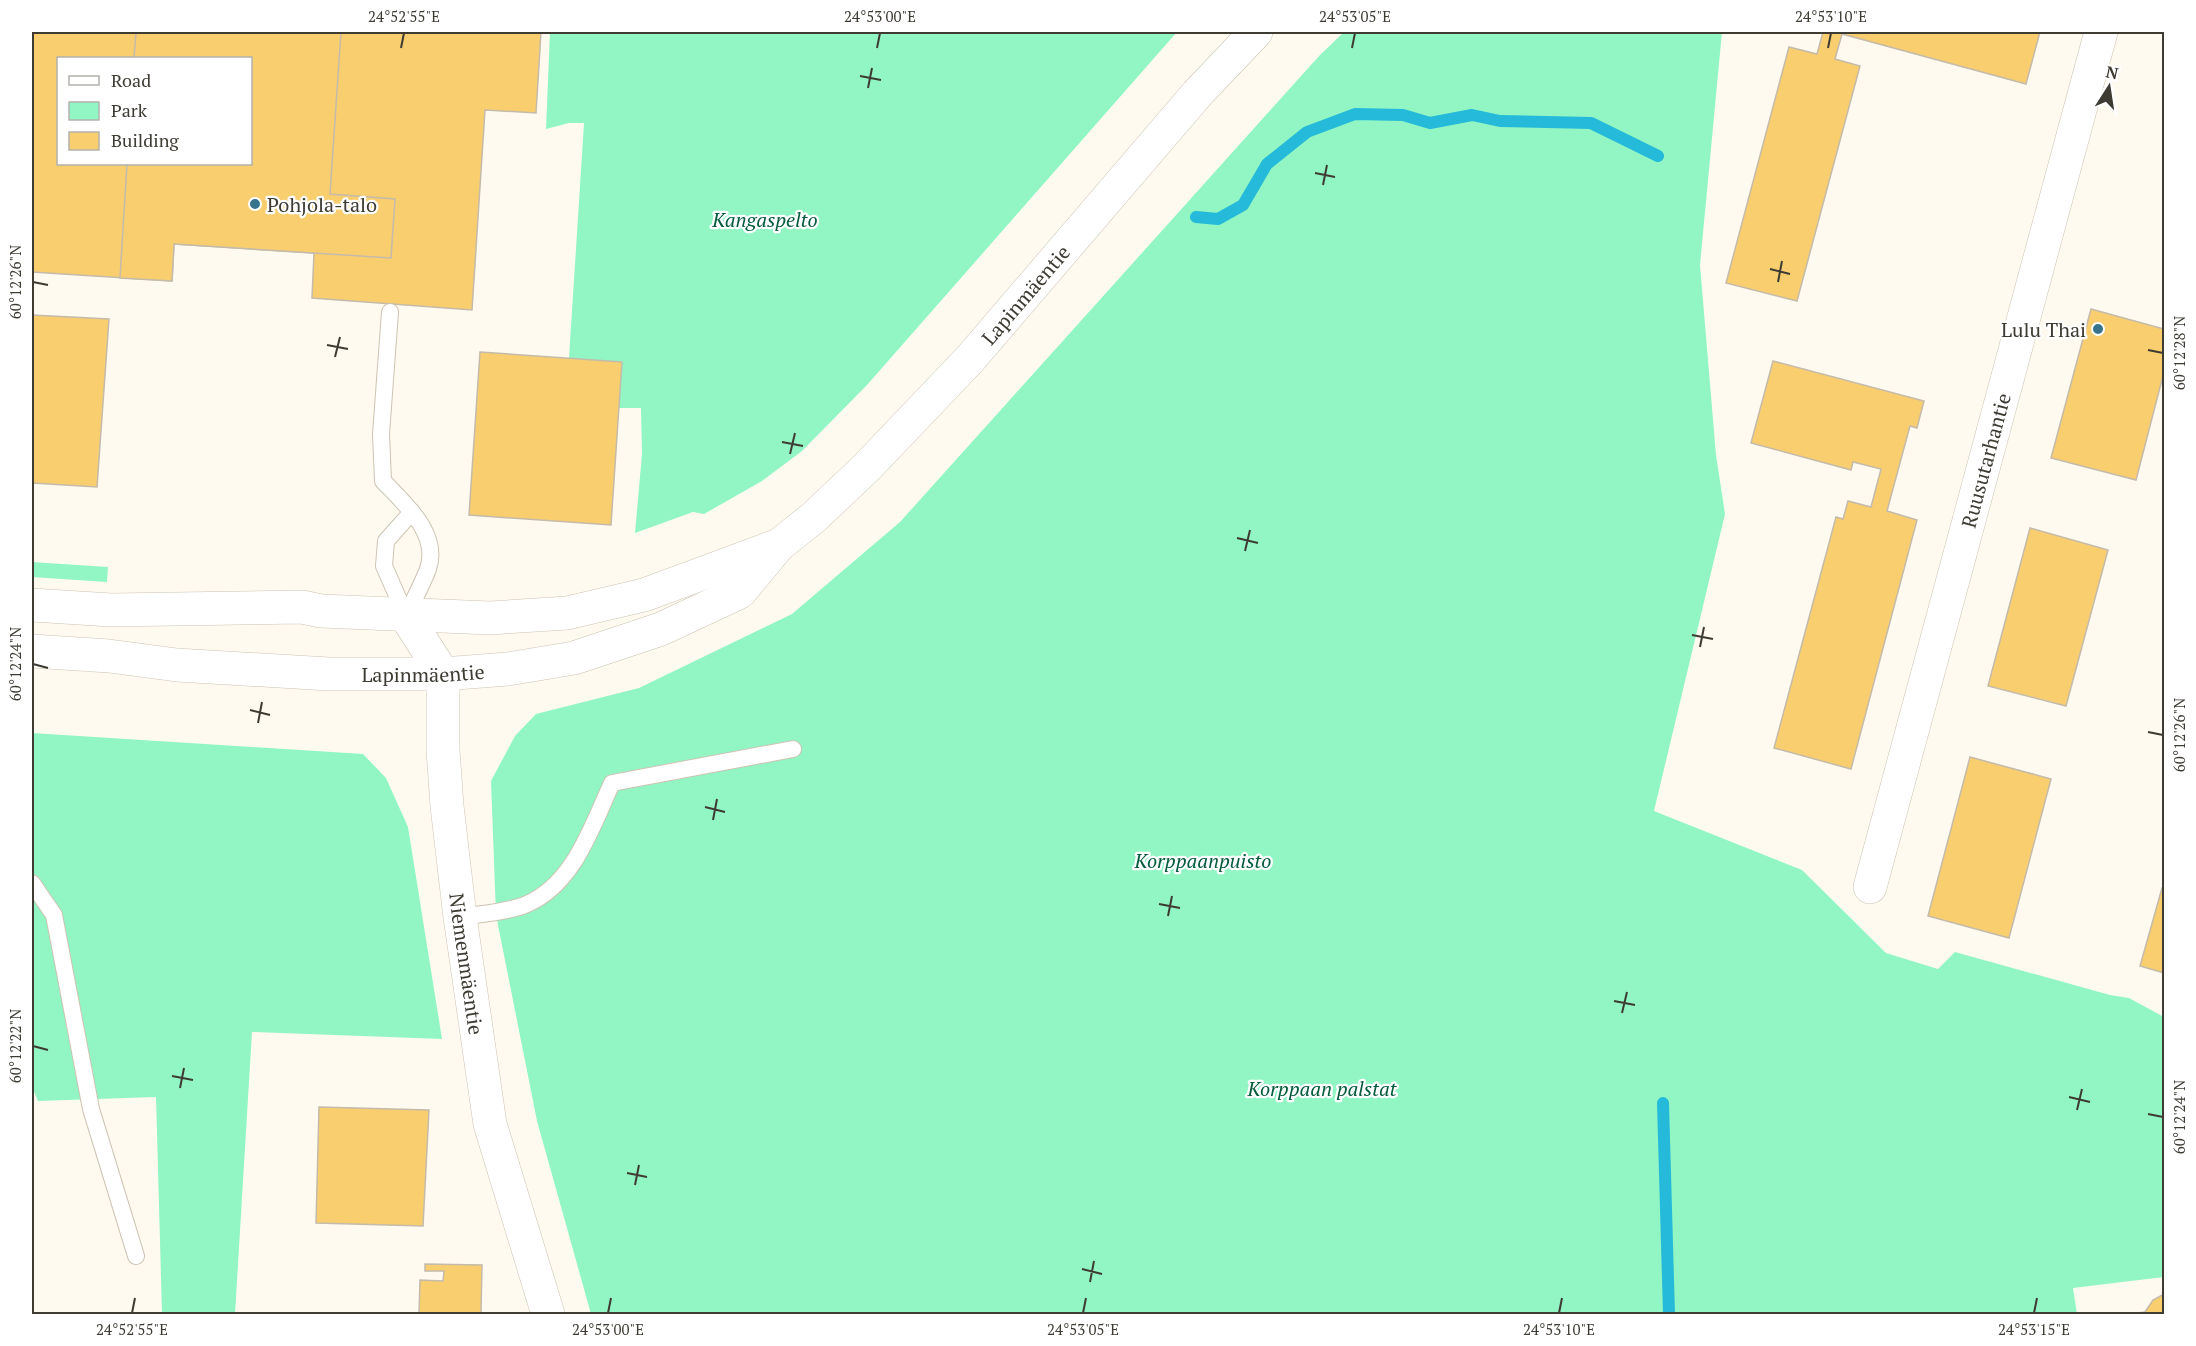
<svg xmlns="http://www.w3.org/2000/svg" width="2196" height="1346" font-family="'PT Serif',serif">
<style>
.green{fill:#92f6c4}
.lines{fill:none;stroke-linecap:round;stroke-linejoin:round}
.stream{stroke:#25bad9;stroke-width:12}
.building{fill:#f9ce6f;stroke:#c4bbaa;stroke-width:1.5;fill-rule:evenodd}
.service-casing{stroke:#cdc4b3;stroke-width:18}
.minor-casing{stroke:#cdc4b3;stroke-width:34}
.tertiary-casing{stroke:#cdc4b3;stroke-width:34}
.service{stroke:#fff;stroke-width:16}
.minor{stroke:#fff;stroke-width:33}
.tertiary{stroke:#fff;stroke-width:33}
.ticks{fill:none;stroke:#3e3b33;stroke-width:2}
.poi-dot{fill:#37748b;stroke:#fff;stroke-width:2}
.labels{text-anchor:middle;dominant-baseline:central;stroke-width:4.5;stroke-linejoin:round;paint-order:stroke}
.poi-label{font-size:20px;fill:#3e3b33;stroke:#fff;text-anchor:start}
.park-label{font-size:20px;font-style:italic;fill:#035c3c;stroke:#fff}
.street-label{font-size:20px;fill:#3e3b33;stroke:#fff}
.neatline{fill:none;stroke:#3e3b33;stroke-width:2}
.ticks-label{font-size:15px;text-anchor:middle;fill:#3e3b33}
</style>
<rect width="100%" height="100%" fill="#fffaef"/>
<g class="green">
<polygon points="550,32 1177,32 867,385 802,451 762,481 704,514 693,512 635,533 642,454 641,408 619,408 622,362 569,358 584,123 569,123 546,129"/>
<polygon points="1344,32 1722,32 1700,265 1716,455 1725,514 1654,811 1802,870 1886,953 1938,969 1955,952 2110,995 2129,998 2164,1017 2164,1277 2073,1288 2077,1314 591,1314 537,1121 496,915 491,781 515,736 536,714 639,688 792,614 900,522 1320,55"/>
<polygon points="32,562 108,567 107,582 32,577"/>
<polygon points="32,733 363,754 386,778 408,827 442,1039 252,1032 235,1314 162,1314 156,1097 38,1101 32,1087"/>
</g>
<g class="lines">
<g class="stream">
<polyline points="1196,217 1218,219 1243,205 1267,164 1307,132 1355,114 1403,115 1430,123 1472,115 1500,121 1591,123 1658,156"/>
<polyline points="1663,1103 1669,1314"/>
</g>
</g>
<g class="building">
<path d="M32,32h509l-5,81 -51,-3 -13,200 -160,-12 2,-45 -140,-9 -2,37 -140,-9zM58,58h192v106h-192z"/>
<polygon points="136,32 341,32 330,194 395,199 391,258 174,244 172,281 120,278 127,164 250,164 250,58 134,58"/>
<polygon points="1823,32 2040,32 2026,84 1842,34 1835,59 1860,66 1797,301 1726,283 1789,47 1817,54"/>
<polygon points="2091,309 2164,329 2164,372 2136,480 2051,458"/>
<polygon points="32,315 109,319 97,487 32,483"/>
<polygon points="480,352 622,362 611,525 469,515"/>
<polygon points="1773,361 1924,401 1917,428 1910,426 1887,511 1917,520 1851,769 1774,748 1836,517 1843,519 1848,501 1871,507 1881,469 1853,462 1851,470 1751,443"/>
<polygon points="2030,528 2108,550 2066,706 1988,686"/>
<polygon points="1970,757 2051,779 2009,938 1928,916"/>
<polygon points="2162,888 2164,888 2164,973 2140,966"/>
<polygon points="319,1107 429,1110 423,1226 316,1223"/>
<polygon points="425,1264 482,1265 481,1314 419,1314 420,1280 443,1281 444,1271 425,1271"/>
<polygon points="2164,1294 2164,1314 2129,1314 2145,1312 2153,1300"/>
</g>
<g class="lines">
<defs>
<g id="service">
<path d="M390,312l-9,122 2,47c22,23 57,53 45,88 -6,16 -15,32 -22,47"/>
<polyline points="406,616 384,566 386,541 412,512"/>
<polyline points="32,883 54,915 91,1109 136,1256"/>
<path d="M460,917c20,-3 49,-5 67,-13 47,-20 65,-78 85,-121l181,-34"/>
</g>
<g id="minor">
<path id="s1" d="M406,616l37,58v76l4,56 13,111 30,207 58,190"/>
<path id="s2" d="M1870,887l231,-855"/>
</g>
<g id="tertiary">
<polyline points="32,605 111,610 302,607 321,611 490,618 567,613 644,595 779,545"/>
<path id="s3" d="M32,651l77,5 68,9 152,9h114l65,-5 66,-11 87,-29 79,-37 39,-47 34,-27 53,-50 104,-109 227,-265 59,-62"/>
</g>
</defs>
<use href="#service" class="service-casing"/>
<use href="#minor" class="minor-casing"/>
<use href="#tertiary" class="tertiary-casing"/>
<use href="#service" class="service"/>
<use href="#minor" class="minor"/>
<use href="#tertiary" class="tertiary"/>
</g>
<path class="ticks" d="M401,48l3,-15M877,48l3,-15M1352,48l3,-15M1828,48l3,-15M860,76l21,4M868,88l4,-20M1315,173l20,4M1323,185l4,-20M1770,269l20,5M33,282l15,3M1778,282l4,-21M327,345l21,4M2148,350l15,3M335,357l5,-20M782,442l21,4M790,454l5,-21M1237,538l21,5M1245,551l5,-21M1692,635l21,4M1700,647l4,-20M33,664l15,4M250,710l20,5M258,723l4,-21M2148,732l15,3M705,807l20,5M713,820l4,-21M1159,904l21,4M1168,916l4,-20M1614,1001l21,4M1622,1013l5,-21M33,1046l15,4M172,1076l21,4M180,1088l4,-20M2069,1097l21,5M2077,1110l5,-21M2148,1114l15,3M627,1173l20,4M635,1185l4,-20M1082,1269l20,5M1090,1282l4,-21M132,1313l3,-15M608,1313l3,-15M1083,1313l3,-15M1559,1313l3,-15M2034,1313l3,-15"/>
<g class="poi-dot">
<circle cx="255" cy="204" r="6"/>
<circle cx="2098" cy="329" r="6"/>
</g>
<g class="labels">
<g class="poi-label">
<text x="267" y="204">Pohjola-talo</text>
<text x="2086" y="329" text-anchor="end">Lulu Thai</text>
</g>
<g class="park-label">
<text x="765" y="219">Kangaspelto</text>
<text x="1203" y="860">Korppaanpuisto</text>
<text x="1322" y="1088">Korppaan palstat</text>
</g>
<g class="street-label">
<text stroke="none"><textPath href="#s3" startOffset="1136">Lapinmäentie</textPath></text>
<text stroke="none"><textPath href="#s2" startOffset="442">Ruusutarhantie</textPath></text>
<text stroke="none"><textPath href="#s3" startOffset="392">Lapinmäentie</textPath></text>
<text stroke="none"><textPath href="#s1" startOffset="360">Niemenmäentie</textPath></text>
</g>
</g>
<rect width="2196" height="1346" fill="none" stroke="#ffffff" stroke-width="66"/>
<rect x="57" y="57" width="195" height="108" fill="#ffffff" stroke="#b2b1ad" stroke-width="1.5"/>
<rect x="69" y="76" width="30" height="9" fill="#ffffff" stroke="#b2b1ad" stroke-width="1.5"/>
<text x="111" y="87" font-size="18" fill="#3e3b33">Road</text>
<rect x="69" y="102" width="30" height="18" fill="#92f6c4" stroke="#b2b1ad" stroke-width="1.5"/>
<text x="111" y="117" font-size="18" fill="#3e3b33">Park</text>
<rect x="69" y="132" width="30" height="18" fill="#f9ce6f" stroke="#b2b1ad" stroke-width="1.5"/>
<text x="111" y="147" font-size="18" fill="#3e3b33">Building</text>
<g transform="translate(2109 87) rotate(12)" stroke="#ffffff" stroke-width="4.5" paint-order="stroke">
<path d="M0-4.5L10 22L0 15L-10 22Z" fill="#3e3b33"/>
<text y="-9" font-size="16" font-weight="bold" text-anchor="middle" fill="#3e3b33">N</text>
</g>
<rect x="33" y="33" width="2130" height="1280" class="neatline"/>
<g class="ticks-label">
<text x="404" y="22">24°52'55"E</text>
<text x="880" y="22">24°53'00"E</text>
<text x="1355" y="22">24°53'05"E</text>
<text x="1831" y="22">24°53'10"E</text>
<text transform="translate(16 282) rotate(-90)" y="5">60°12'26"N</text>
<text transform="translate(2180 353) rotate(-90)" y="5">60°12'28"N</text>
<text transform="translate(16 664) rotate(-90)" y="5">60°12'24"N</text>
<text transform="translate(2180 735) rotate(-90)" y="5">60°12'26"N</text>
<text transform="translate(16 1046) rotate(-90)" y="5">60°12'22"N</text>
<text transform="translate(2180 1117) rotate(-90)" y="5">60°12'24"N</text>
<text x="132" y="1335">24°52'55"E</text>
<text x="608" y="1335">24°53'00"E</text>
<text x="1083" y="1335">24°53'05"E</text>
<text x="1559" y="1335">24°53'10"E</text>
<text x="2034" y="1335">24°53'15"E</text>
</g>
</svg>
